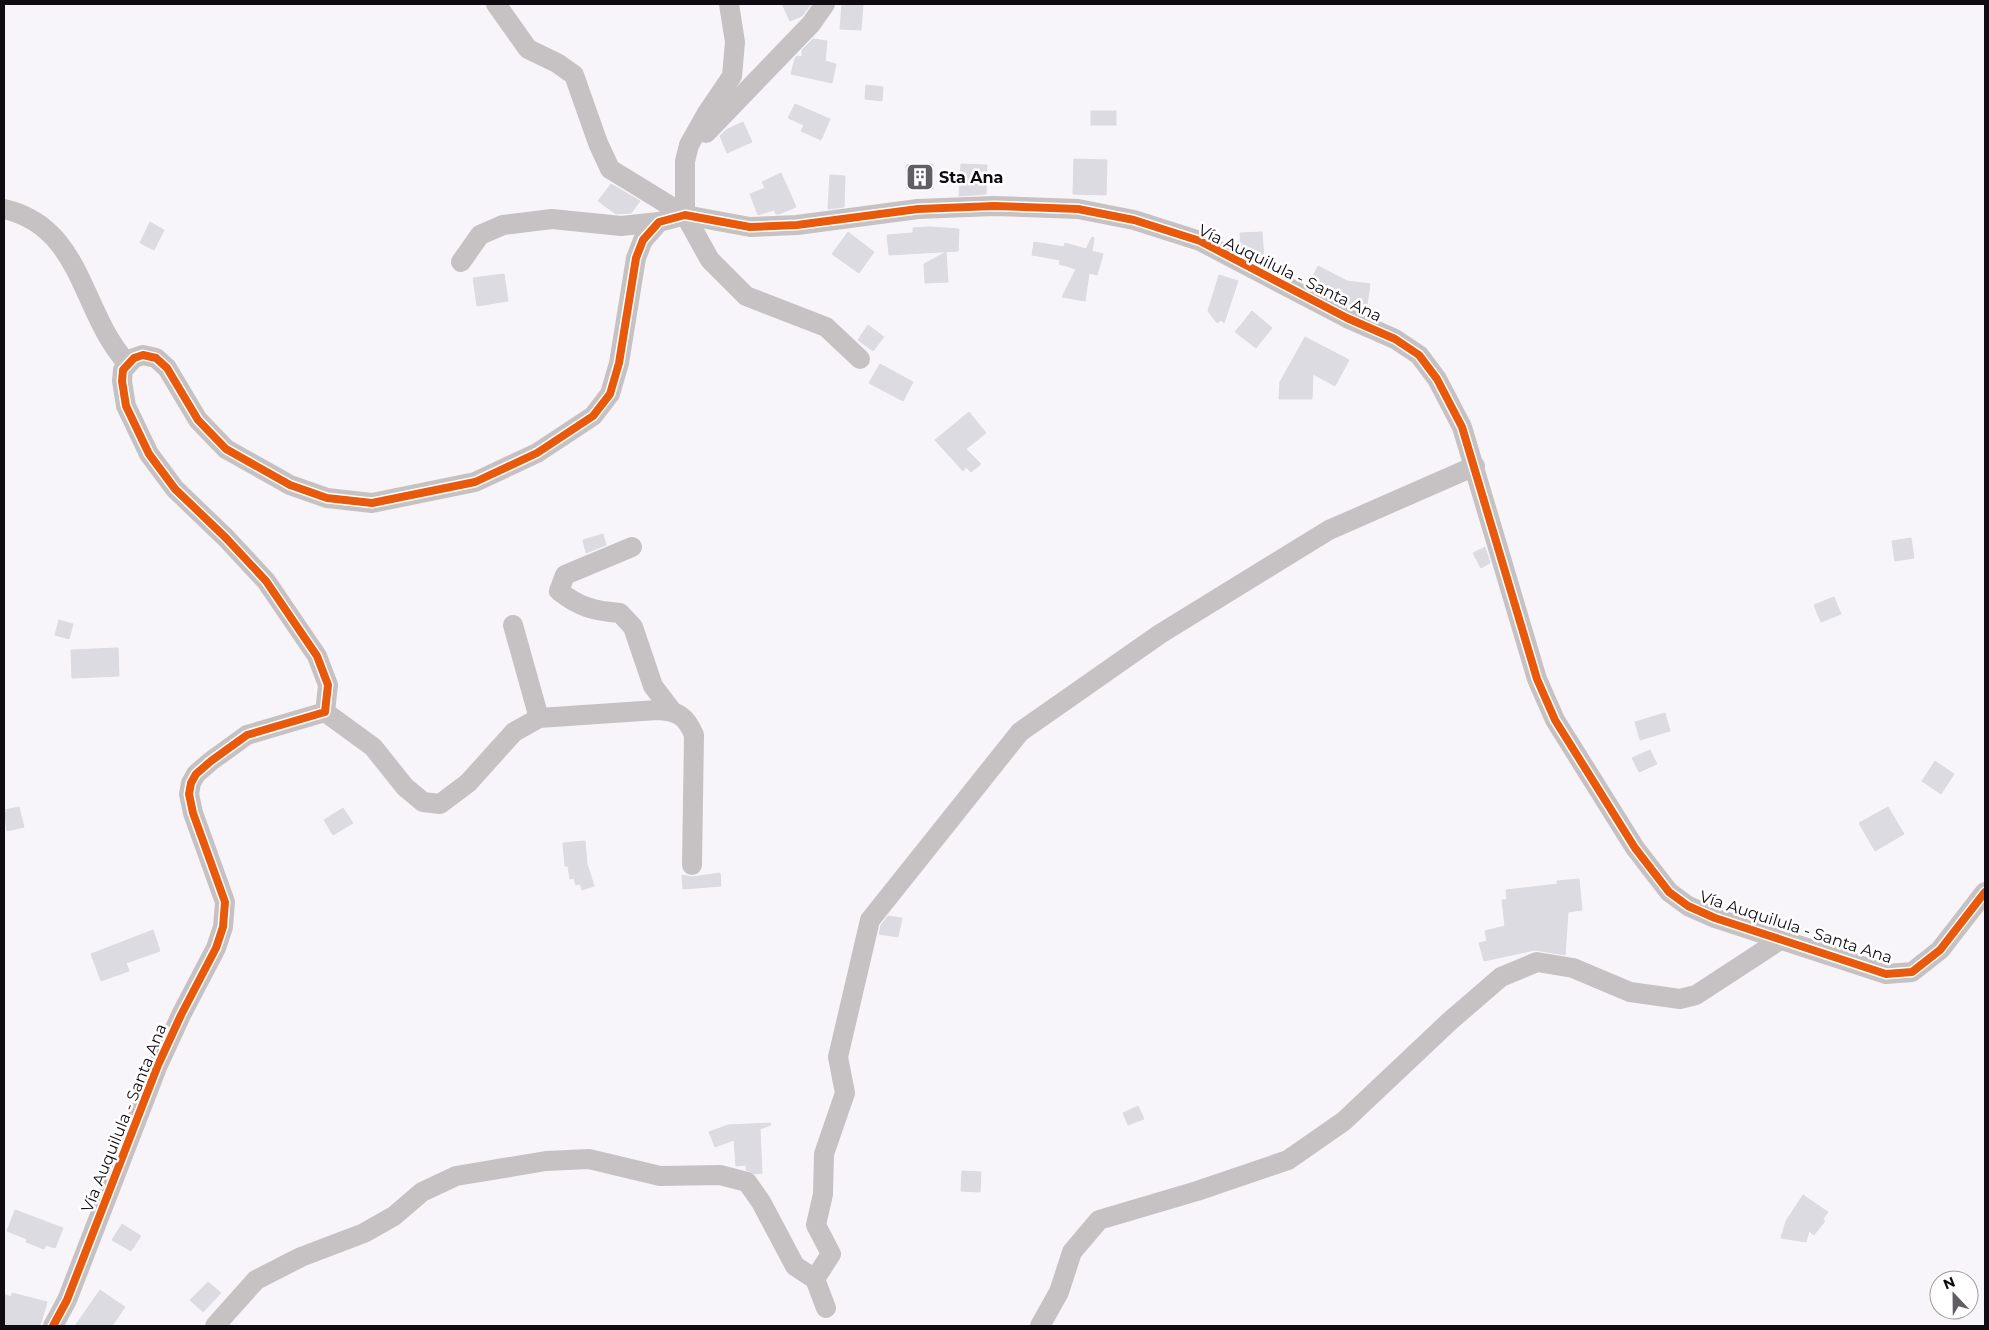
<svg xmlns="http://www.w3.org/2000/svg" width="1989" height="1330" font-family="Montserrat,sans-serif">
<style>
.building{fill:#dcdbe2;stroke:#dcdbe2}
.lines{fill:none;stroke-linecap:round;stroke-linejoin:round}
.minor{stroke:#c6c2c4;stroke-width:20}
.cycleway-casing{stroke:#fff;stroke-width:11}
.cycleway{stroke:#e8590c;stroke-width:8}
.labels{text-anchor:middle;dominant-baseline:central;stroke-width:5;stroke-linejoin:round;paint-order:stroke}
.poi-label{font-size:16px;font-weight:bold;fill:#100b13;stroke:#fff;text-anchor:start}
.street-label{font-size:16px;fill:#100b13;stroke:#fff}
</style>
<rect width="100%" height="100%" fill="#f8f5fa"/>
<g class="building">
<polygon points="782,4 811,4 802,16 790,21"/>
<polygon points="842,4 863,4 861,30 840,29"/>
<polygon points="813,39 827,41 825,61 836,64 832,83 791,74 795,58 797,56 802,57 802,50"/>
<polygon points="866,85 883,87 882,101 865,99"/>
<polygon points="795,104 830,119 821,140 801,131 804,125 788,118"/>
<rect x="1091" y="111" width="25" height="14"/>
<polygon points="743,122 752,142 727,153 720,136 726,130"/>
<polygon points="1074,159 1107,160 1106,195 1073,194"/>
<polygon points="933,164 933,189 907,189 906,165"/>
<polygon points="961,164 987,165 986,194 959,196"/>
<polygon points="781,173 796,207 779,214 776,214 774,210 758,215 750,194 765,188 762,182"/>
<polygon points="830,175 845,176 844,207 828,209"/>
<polygon points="611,184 640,201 631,213 616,214 598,201"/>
<polygon points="150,222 164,230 154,250 140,243"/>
<polygon points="929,227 959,229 958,251 889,255 887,235 913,233 913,228"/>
<polygon points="848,232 874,252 859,273 832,254"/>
<polygon points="1262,232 1264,259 1260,259 1241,249 1240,233"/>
<polygon points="1092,237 1094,238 1092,251 1103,254 1097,275 1089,273 1085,301 1062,297 1076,269 1059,264 1060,260 1032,255 1034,242 1064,247 1065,243 1086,249"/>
<polygon points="946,252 948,282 925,283 924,264"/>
<polygon points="1318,266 1347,281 1370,284 1366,312 1309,285"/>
<polygon points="504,274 508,301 477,306 473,278"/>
<polygon points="1219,275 1238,281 1224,323 1221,320 1217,323 1208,311"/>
<polygon points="1252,311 1272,328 1256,348 1235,332"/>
<polygon points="868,325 884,337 873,351 858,340"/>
<polygon points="1305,337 1349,360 1335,386 1313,374 1312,399 1279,399 1280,382"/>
<polygon points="880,364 913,382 903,401 869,383"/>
<polygon points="969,412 986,433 966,449 981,464 971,472 966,467 963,471 935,440"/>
<polygon points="603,534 606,545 586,553 583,540"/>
<polygon points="1911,538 1914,558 1895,561 1892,541"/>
<polygon points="1485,547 1490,563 1481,568 1473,553"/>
<polygon points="1834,597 1841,614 1821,622 1814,605"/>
<polygon points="59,620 73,624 69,639 55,635"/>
<polygon points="118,648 119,676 72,678 71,650"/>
<polygon points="1665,713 1670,731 1640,740 1635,722"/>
<polygon points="1650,750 1657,764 1639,772 1632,758"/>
<polygon points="1935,761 1954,774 1941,794 1922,781"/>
<polygon points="19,807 24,827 7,831 4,810"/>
<polygon points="1888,807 1904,834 1875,851 1859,823"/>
<polygon points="343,808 353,823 333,835 324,820"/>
<polygon points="585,841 587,864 594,886 582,890 580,884 576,885 574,878 570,879 568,866 565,866 563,843"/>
<polygon points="720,873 721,886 683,889 682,875 692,877"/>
<polygon points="1579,879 1582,910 1568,912 1565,955 1535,950 1484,961 1479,943 1487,941 1485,931 1505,926 1502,900 1507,900 1506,890 1558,884 1557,881"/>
<polygon points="888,916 902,918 898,937 879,934 881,925"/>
<polygon points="153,930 160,951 126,963 129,971 101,981 91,954"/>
<polygon points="1138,1106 1144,1119 1128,1125 1123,1113"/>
<polygon points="770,1123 771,1125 760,1129 762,1173 755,1174 746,1170 746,1165 736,1166 734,1140 715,1147 709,1132 728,1125"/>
<polygon points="962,1171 981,1172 980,1192 961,1191"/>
<polygon points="1803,1195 1828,1212 1823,1219 1825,1221 1814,1235 1809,1231 1806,1242 1781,1238 1786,1221"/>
<polygon points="15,1210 63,1228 55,1248 46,1245 44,1249 26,1242 27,1239 7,1231"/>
<polygon points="122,1224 141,1236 131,1251 112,1240"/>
<polygon points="208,1282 221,1293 203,1312 190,1300"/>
<polygon points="100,1290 125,1307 112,1326 75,1326"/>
<polygon points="12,1293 47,1302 40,1326 4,1326 4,1294 11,1297"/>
</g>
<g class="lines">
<g class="minor">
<polyline points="496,4 528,49 557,63 574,75 598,143 610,169 685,215"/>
<polyline points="729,4 735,42 732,76 707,113 689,145 685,161 685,215 710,260 746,296 826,327 860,359"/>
<polyline points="706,133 811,24 825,4"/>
<path d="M4,209c79,18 76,102 123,154"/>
<polyline points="461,262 480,235 503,225 552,219 621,226 659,222"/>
<path d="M632,547l-67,28 -6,16c20,16 35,20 61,22l13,14 20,59 19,25"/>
<polyline points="513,625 539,718"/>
<path d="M325,712l48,35 32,40 18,15 17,2 28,-21 46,-51 25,-14 118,-8c21,1 29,6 37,25l-2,130"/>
<polyline points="815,1279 831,1254 816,1225 823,1194 824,1154 845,1093 838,1057 870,920 1020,732 1160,634 1329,530 1475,466"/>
<polyline points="53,1326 67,1300 158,1065 181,1015 216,948 223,927 225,902 193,813 189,794 191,783 196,774 211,761 247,735 325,712 328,685 317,656 266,581 226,538 175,489 149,454 126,406 122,381 123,370 134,358 143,355 156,358 167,368 198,420 226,449 290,485 327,498 372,503 475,482 537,453 593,416 610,394 619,363 636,258 643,240 659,222 685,215 750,227 797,225 918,209 994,206 1078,209 1134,220 1200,241 1347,318 1395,339 1419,355 1437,379 1462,427 1537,679 1555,720 1635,848 1669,892 1688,906 1715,918 1886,974 1912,972 1940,950 1985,892"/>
<polyline points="215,1326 256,1280 301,1257 364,1233 394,1216 422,1192 456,1176 546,1161 589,1159 660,1176 720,1175 747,1182 761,1202 795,1266 815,1279 826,1308"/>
<polyline points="1040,1326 1059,1292 1072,1252 1099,1220 1197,1191 1288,1160 1344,1121 1450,1021 1501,977 1537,962 1573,968 1630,992 1680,999 1696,995 1780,940"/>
</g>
<defs>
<polyline id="cycleway" points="53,1326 67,1300 158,1065 181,1015 216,948 223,927 225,902 193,813 189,794 191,783 196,774 211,761 247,735 325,712 328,685 317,656 266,581 226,538 175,489 149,454 126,406 122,381 123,370 134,358 143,355 156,358 167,368 198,420 226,449 290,485 327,498 372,503 475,482 537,453 593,416 610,394 619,363 636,258 643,240 659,222 685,215 750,227 797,225 918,209 994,206 1078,209 1134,220 1200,241 1347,318 1395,339 1419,355 1437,379 1462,427 1537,679 1555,720 1635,848 1669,892 1688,906 1715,918 1886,974 1912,972 1940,950 1985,892"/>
</defs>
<use href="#cycleway" class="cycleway-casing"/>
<use href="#cycleway" class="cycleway"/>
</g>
<defs>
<symbol id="building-square" viewBox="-11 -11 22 22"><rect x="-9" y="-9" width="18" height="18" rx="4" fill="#615d64" stroke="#fff"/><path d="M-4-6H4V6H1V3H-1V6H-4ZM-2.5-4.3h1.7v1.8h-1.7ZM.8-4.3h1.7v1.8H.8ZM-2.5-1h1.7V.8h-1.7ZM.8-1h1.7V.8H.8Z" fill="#fff"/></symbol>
</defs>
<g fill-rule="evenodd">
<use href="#building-square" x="904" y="161" width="32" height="32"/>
</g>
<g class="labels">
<g class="poi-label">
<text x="939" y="177">Sta Ana</text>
</g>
<g class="street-label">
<text transform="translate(1290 273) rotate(26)">Vía Auquilula - Santa Ana</text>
<text transform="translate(1796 927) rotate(18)">Vía Auquilula - Santa Ana</text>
<text transform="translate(124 1118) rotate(-68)">Vía Auquilula - Santa Ana</text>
</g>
</g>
<rect width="1989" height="1330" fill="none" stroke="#100b13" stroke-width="10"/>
<g transform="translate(1954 1295) rotate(338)"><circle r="24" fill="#ffffff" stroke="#9f9da1"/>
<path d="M0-4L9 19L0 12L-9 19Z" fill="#615d64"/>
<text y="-8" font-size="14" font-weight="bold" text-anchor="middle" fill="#100b13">N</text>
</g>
</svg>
